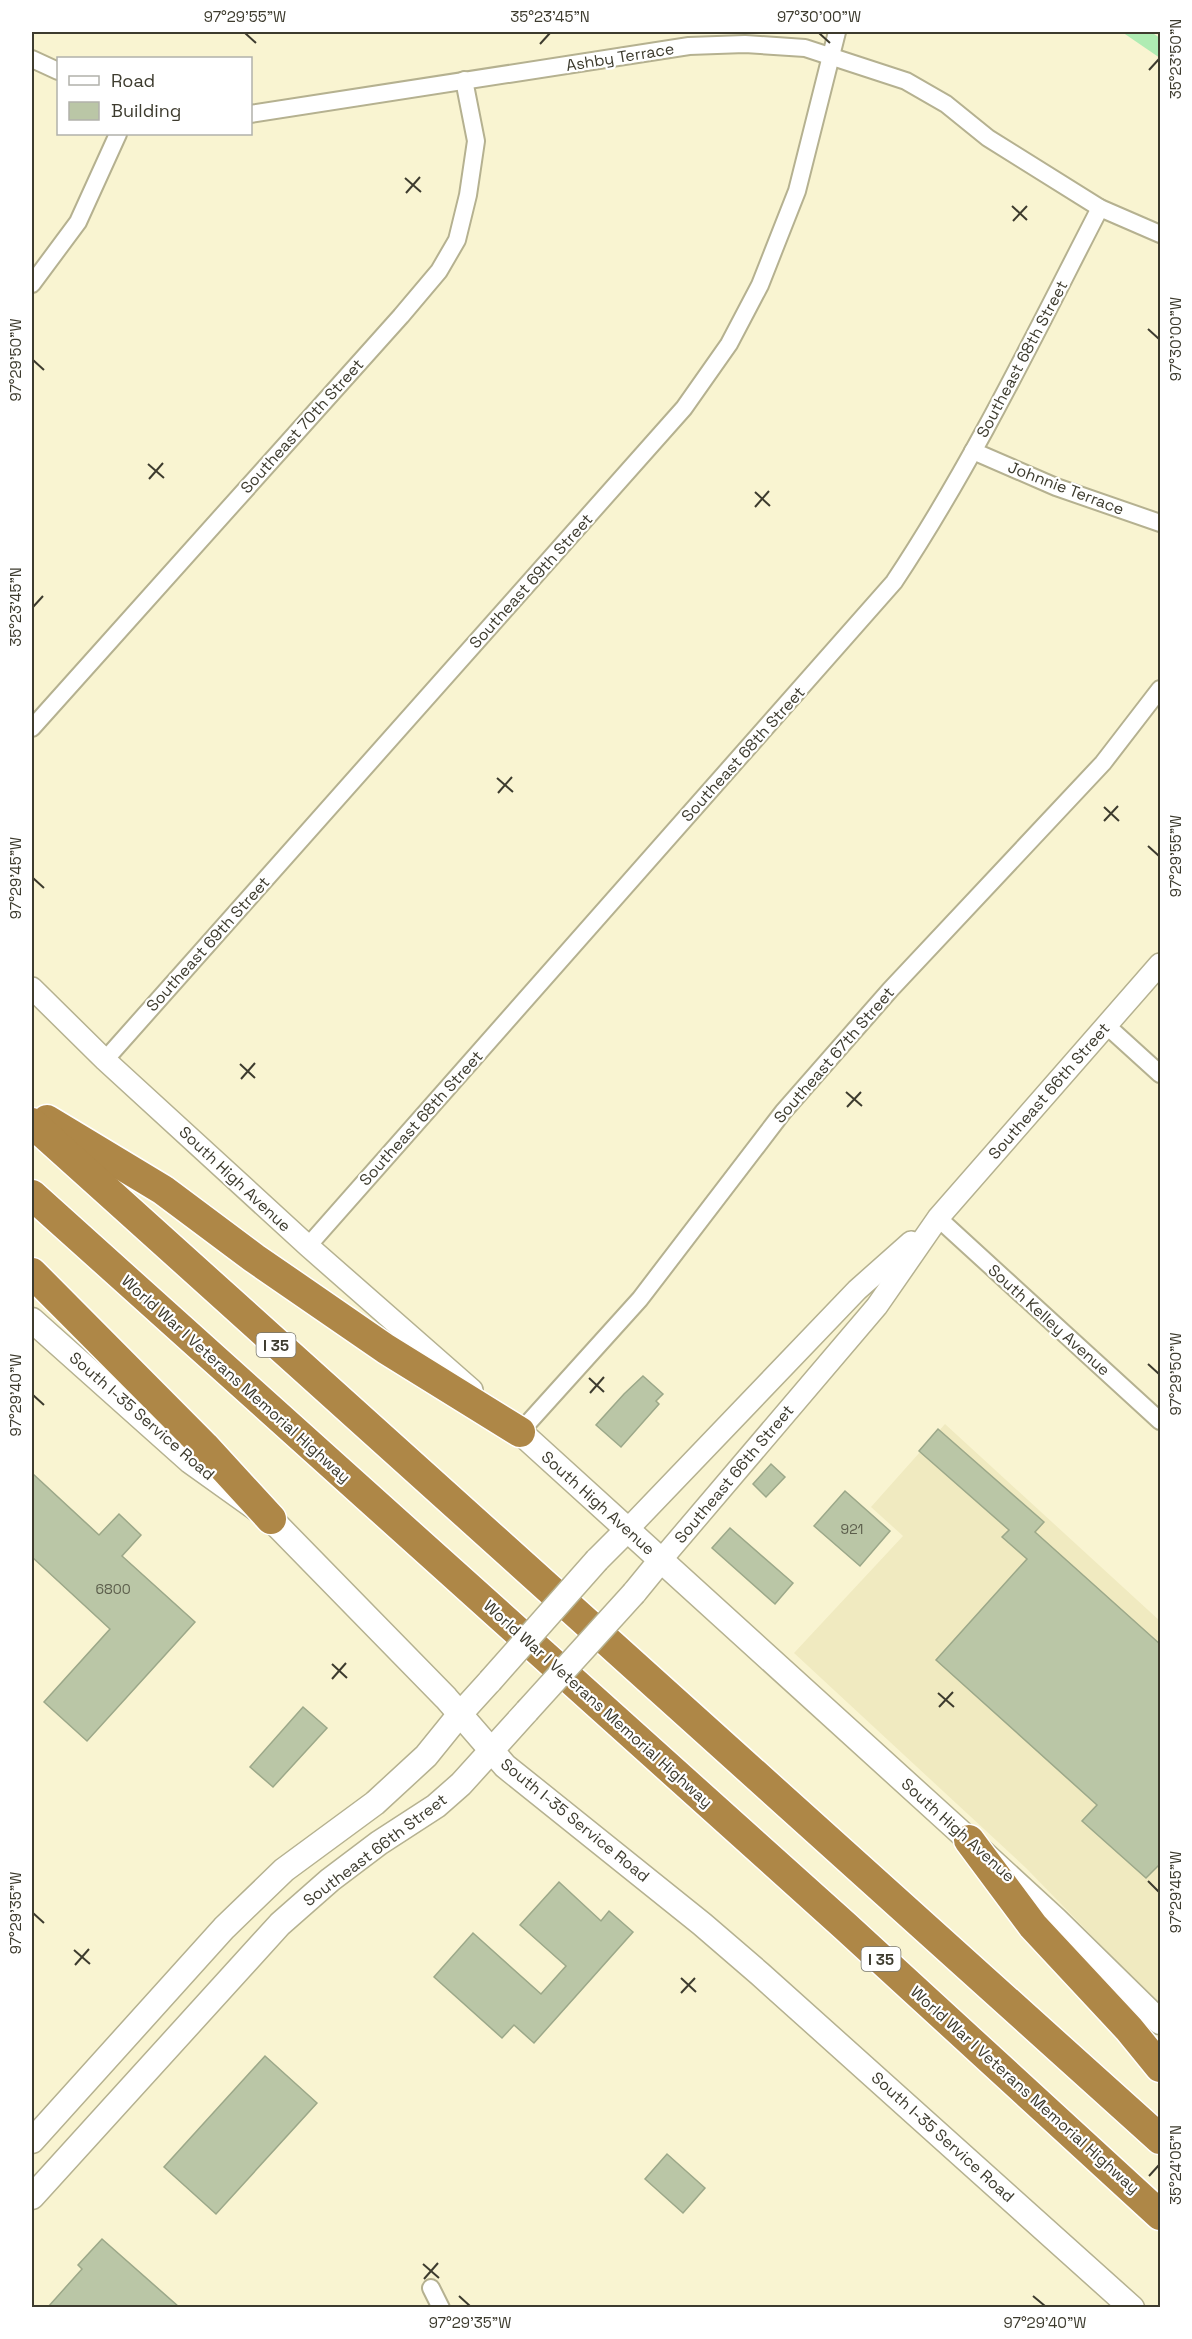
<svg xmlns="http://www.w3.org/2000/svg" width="1192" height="2339" font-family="'Space Grotesk',sans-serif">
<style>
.built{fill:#f0eac0}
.water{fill:#afecb3}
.building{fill:#bac6a6;stroke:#9ca889;stroke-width:1.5}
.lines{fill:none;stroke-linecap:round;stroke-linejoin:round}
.minor-casing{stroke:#b5b190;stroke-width:20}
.tertiary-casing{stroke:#b5b190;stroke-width:24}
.secondary-casing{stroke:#b5b190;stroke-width:27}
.motorway-casing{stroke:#fff;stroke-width:33}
.minor{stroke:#fff;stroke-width:16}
.tertiary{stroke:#fff;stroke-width:21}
.secondary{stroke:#fff;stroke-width:24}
.motorway{stroke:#ae8747;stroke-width:30}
.secondary-bridge-casing{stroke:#b5b190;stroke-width:27;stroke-linecap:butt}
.secondary-bridge{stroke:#fff;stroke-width:24}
.ticks{fill:none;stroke:#3d3b2e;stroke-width:2}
.labels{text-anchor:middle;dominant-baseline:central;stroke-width:4.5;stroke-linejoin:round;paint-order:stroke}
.number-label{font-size:14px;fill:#5c5e4c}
.shield{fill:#fff;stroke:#77766d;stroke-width:1.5}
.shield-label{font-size:15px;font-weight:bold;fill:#3d3b2e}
.street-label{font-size:16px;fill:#3d3b2e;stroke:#fff}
.neatline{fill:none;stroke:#3d3b2e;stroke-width:2}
.ticks-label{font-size:15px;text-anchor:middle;fill:#3d3b2e}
</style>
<rect width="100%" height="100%" fill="#f9f4d1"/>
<polygon class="built" points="945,1424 1160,1621 1160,2006 1026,1868 794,1653 903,1536 871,1507"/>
<polygon class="water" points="1122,32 1151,32 1160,38 1160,58"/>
<g class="building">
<polygon points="643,1376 663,1394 656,1401 659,1404 621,1447 596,1425 624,1394"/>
<polygon points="938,1429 1044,1522 1035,1532 1161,1645 1161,1863 1146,1878 1082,1821 1097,1805 936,1660 1027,1559 1002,1537 1009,1530 919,1451"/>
<polygon points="771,1464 785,1477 766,1497 753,1484"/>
<polygon points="32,1473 99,1535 119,1514 141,1535 122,1556 195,1622 87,1741 44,1702 110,1629 32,1557"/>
<polygon points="845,1491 890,1531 860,1566 814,1526"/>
<polygon points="730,1528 793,1583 775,1604 712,1548"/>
<polygon points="303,1707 327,1728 273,1787 250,1767"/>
<polygon points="559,1882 601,1921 609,1911 633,1932 534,2043 514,2025 502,2038 434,1977 473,1933 541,1994 566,1966 520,1925"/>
<polygon points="265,2056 317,2103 216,2214 164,2167"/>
<polygon points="667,2154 705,2188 683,2213 645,2179"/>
<polygon points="102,2239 179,2307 48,2307 82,2269 78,2265"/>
</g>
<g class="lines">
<defs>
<g id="minor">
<polyline points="32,59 58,71"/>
<polyline points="250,114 689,46 745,44 805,48 906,81 946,104 988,138 1100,208 1160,234"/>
<polyline points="32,284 78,222 118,134"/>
<polyline points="973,451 1056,487 1160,523"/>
<polyline points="32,728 401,316 439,271 457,240 468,195 476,141 464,80"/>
<polyline points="1106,1025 1160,1074"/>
<polyline points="105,1060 684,408 729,344 760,285 797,191 837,32"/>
<polyline points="938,1218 1160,1421"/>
<path d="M308,1246l586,-664c79,-119 141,-248 206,-374"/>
<polyline points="520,1432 640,1299 783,1112 890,990 1103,763 1160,689"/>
<polyline points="431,2288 441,2308"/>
</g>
<g id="tertiary">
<polyline points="32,988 105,1060 308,1246 472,1390"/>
<polyline points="628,1529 857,1290 911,1242"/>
<polyline points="661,1560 877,1306 938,1218 1160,964"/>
</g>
<g id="secondary">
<polyline points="32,1320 190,1461 271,1519 446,1698 505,1766 702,1924 760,1974 1132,2308"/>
<polyline points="520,1432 969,1840 1055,1919 1160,2022"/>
<polyline points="597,1560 628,1529"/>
<polyline points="634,1593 661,1560"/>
<polyline points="32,2141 224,1928 284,1870 375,1803 426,1756 460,1714 490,1681"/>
<polyline points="32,2197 280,1924 330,1880 379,1843 436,1806 461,1784 527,1711"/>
</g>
<g id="motorway">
<polyline points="47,1120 163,1190 254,1258 386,1349 520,1432"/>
<polyline points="32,1123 1160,2139"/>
<polyline points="32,1195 845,1926 1160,2215"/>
<polyline points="32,1273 204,1446 271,1519"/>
<polyline points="969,1840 1033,1926 1129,2029 1160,2067"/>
</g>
</defs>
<use href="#minor" class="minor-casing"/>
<use href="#tertiary" class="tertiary-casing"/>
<use href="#secondary" class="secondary-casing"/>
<use href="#motorway" class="motorway-casing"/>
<use href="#minor" class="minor"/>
<use href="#tertiary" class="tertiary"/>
<use href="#secondary" class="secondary"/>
<use href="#motorway" class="motorway"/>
<defs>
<g id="secondary-bridge">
<polyline points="490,1681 597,1560"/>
<polyline points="527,1711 634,1593"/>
</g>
</defs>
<use href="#secondary-bridge" class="secondary-bridge-casing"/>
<use href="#secondary-bridge" class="secondary-bridge"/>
</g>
<path class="ticks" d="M245,33l11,10M819,33l11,10M540,44l10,-11M1149,70l10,-11M405,178l16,14M406,193l14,-16M1012,206l15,14M1013,221l14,-15M1148,329l11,10M33,360l11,10M148,464l16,14M149,479l14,-16M755,492l15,14M755,507l14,-16M33,607l10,-11M497,778l16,14M498,793l14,-16M1104,807l15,14M1104,821l14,-15M1148,846l11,10M33,878l11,10M240,1064l15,14M241,1079l14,-16M846,1092l16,14M847,1107l14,-15M1148,1364l11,10M589,1378l15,14M590,1393l14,-16M33,1395l11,10M332,1664l15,14M332,1679l14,-16M938,1693l16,14M939,1707l14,-15M1148,1881l11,11M33,1913l11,10M74,1950l16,14M75,1965l14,-16M681,1978l15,14M681,1993l14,-15M1149,2176l10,-11M423,2264l16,14M424,2279l14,-16M459,2296l11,10M1033,2296l12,10"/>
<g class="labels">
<g class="number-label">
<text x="852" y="1529">921</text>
<text x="113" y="1589">6800</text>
</g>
<g class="shield">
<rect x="256.5" y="1333" width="39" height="24" rx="4.5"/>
<rect x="861.5" y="1947" width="39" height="24" rx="4.5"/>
</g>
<g class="shield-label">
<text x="276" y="1345">I 35</text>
<text x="881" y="1959">I 35</text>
</g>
<g class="street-label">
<text transform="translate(620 57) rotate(-9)">Ashby Terrace</text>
<text transform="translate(1022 359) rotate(-62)">Southeast 68th Street</text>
<text transform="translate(302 426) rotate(-48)">Southeast 70th Street</text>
<text transform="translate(1066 488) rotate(21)">Johnnie Terrace</text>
<text transform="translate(531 581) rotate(-48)">Southeast 69th Street</text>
<text transform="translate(743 754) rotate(-48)">Southeast 68th Street</text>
<text transform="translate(208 944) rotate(-48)">Southeast 69th Street</text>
<text transform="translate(834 1055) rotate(-49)">Southeast 67th Street</text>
<text transform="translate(1049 1091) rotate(-49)">Southeast 66th Street</text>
<text transform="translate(421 1118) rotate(-48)">Southeast 68th Street</text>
<text transform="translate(235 1179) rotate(43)">South High Avenue</text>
<text transform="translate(1049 1320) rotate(42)">South Kelley Avenue</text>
<text transform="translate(236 1379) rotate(42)">World War I Veterans Memorial Highway</text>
<text transform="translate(142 1416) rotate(41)">South I-35 Service Road</text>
<text transform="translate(734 1474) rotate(-50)">Southeast 66th Street</text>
<text transform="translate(598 1503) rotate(42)">South High Avenue</text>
<text transform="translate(598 1704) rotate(42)">World War I Veterans Memorial Highway</text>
<text transform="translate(575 1820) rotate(39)">South I-35 Service Road</text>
<text transform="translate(958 1830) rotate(42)">South High Avenue</text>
<text transform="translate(375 1850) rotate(-37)">Southeast 66th Street</text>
<text transform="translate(1025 2090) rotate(42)">World War I Veterans Memorial Highway</text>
<text transform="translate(943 2137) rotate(42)">South I-35 Service Road</text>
</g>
</g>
<rect width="1192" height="2339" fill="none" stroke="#ffffff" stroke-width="66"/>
<rect x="57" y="57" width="195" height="78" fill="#ffffff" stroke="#b1b1ab" stroke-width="1.5"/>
<rect x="69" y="76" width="30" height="9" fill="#ffffff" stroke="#b1b1ab" stroke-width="1.5"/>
<text x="111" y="87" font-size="18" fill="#3d3b2e">Road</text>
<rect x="69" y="102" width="30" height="18" fill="#bac6a6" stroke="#b1b1ab" stroke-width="1.5"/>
<text x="111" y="117" font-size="18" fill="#3d3b2e">Building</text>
<rect x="33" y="33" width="1126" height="2273" class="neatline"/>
<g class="ticks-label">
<text x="245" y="22">97°29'55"W</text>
<text x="550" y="22">35°23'45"N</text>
<text x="819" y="22">97°30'00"W</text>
<text transform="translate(1176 59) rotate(-90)" y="5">35°23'50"N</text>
<text transform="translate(1176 339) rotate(-90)" y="5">97°30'00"W</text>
<text transform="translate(16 360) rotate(-90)" y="5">97°29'50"W</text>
<text transform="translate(16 607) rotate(-90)" y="5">35°23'45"N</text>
<text transform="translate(1176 856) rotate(-90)" y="5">97°29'55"W</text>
<text transform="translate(16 878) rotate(-90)" y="5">97°29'45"W</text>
<text transform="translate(1176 1374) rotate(-90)" y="5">97°29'50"W</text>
<text transform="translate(16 1395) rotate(-90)" y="5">97°29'40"W</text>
<text transform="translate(1176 1892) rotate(-90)" y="5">97°29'45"W</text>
<text transform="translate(16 1913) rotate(-90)" y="5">97°29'35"W</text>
<text transform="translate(1176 2165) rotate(-90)" y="5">35°24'05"N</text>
<text x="470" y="2328">97°29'35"W</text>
<text x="1045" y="2328">97°29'40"W</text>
</g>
</svg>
